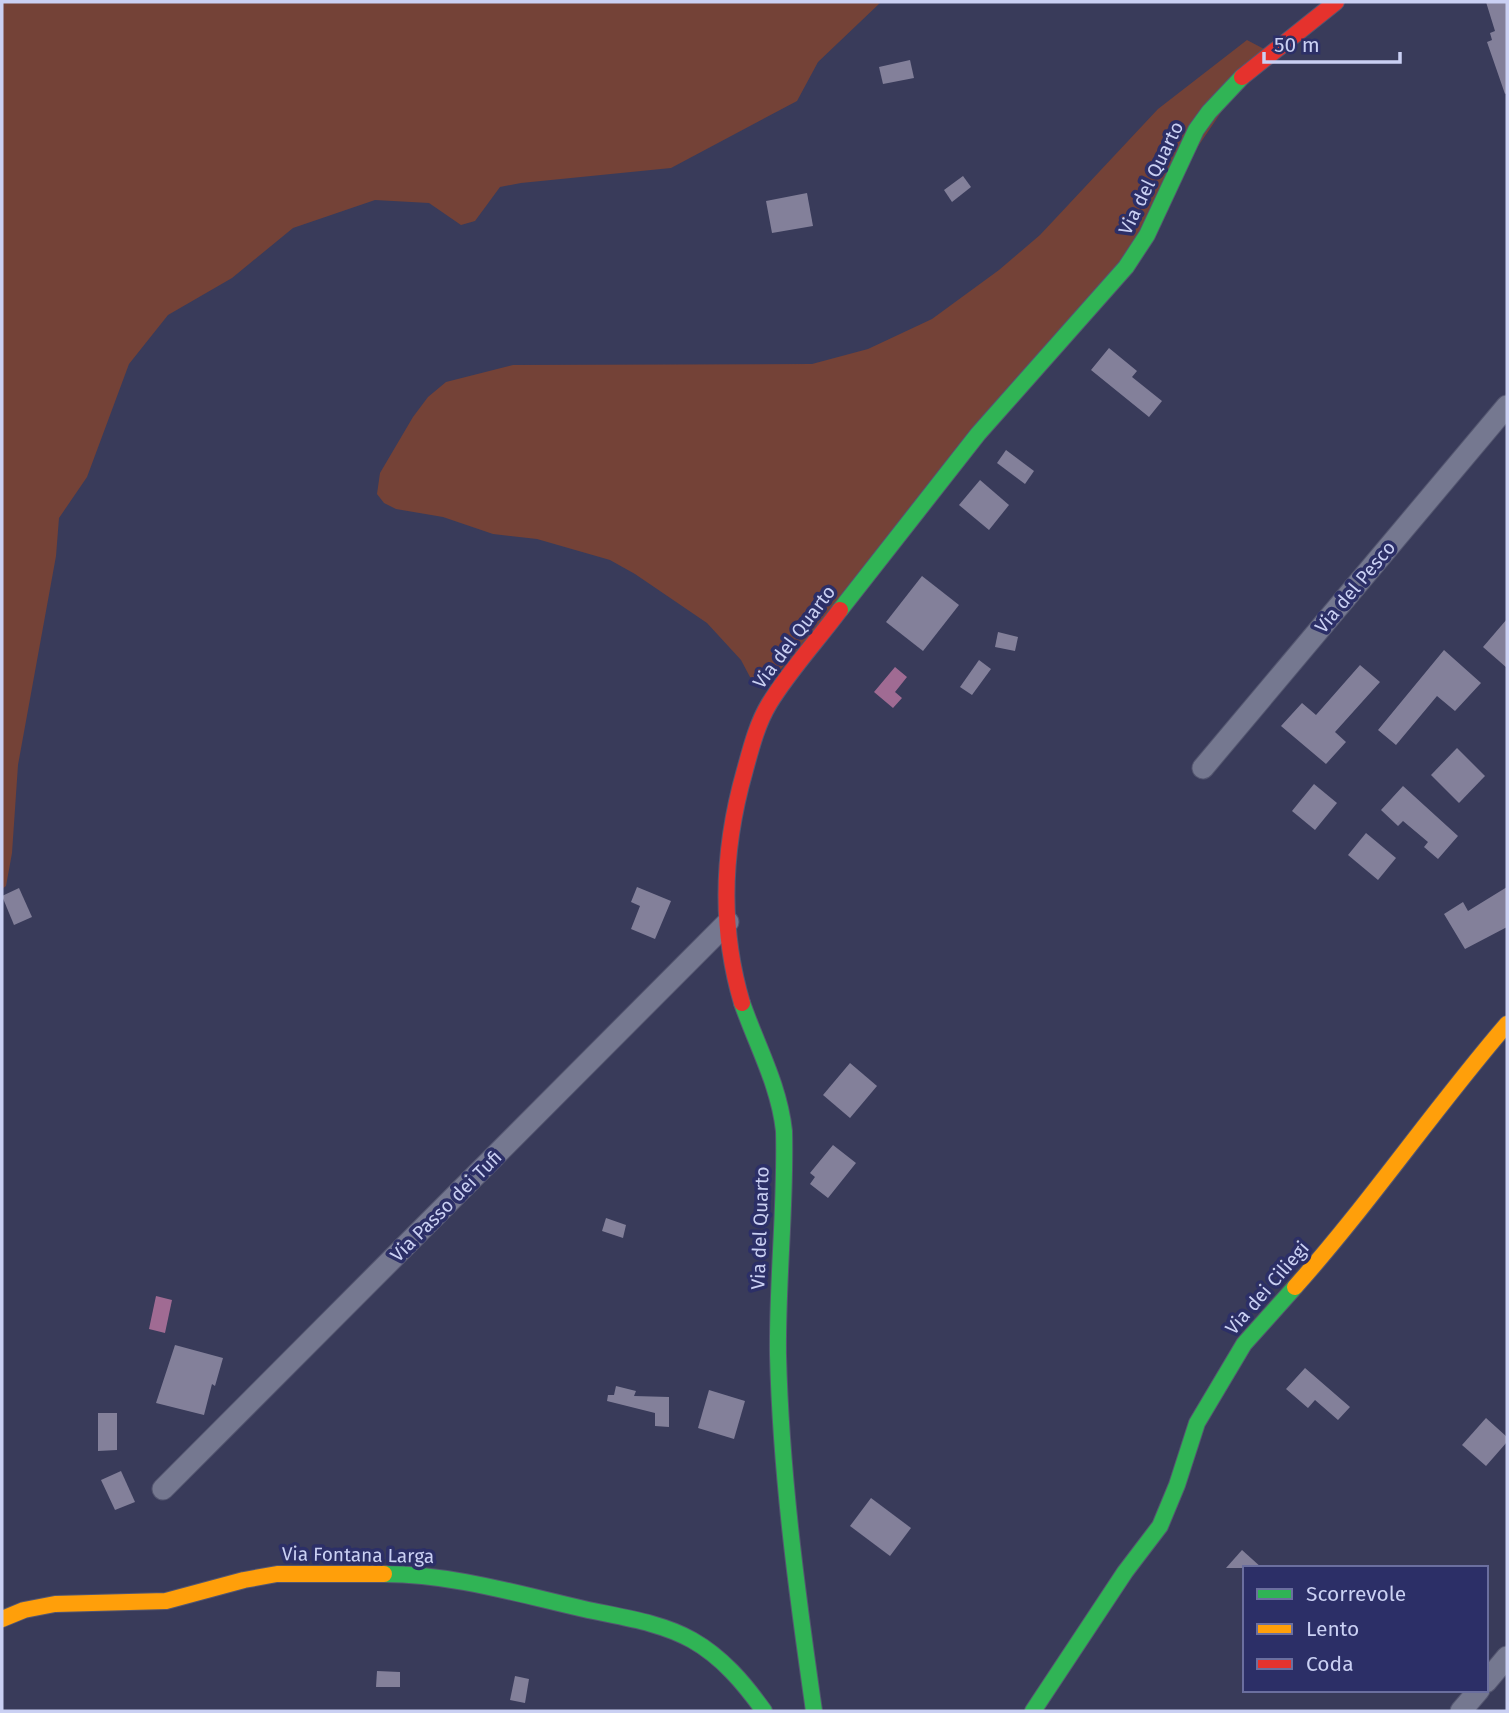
<svg xmlns="http://www.w3.org/2000/svg" width="1509" height="1713" font-family="'Fira Sans',sans-serif">
<style>
.green{fill:#744237}
.water{fill:#a06b93}
.building{fill:#83809a}
.lines{fill:none;stroke-linecap:round;stroke-linejoin:round}
.street-casing{stroke:#545670;stroke-width:23}
.fast-casing{stroke:#545670;stroke-width:18}
.slow-casing{stroke:#545670;stroke-width:18}
.jam-casing{stroke:#545670;stroke-width:18}
.street{stroke:#757890;stroke-width:21}
.fast{stroke:#30b455;stroke-width:16}
.slow{stroke:#ff9f0a;stroke-width:16}
.jam{stroke:#e5322d;stroke-width:16}
.labels{text-anchor:middle;dominant-baseline:central;stroke-width:7;stroke-linejoin:round;paint-order:stroke}
.street-label{font-size:19px;fill:#cad0f3;stroke:#2c2f67}
</style>
<rect width="100%" height="100%" fill="#393b5a"/>
<g class="green">
<polygon points="2,2 881,2 818,62 797,101 671,168 521,183 500,187 475,221 461,225 429,203 375,200 293,228 232,278 168,315 129,364 87,477 59,518 56,556 18,765 12,853 6,886 2,889"/>
<polygon points="1247,40 1264,49 1108,279 776,675 762,681 750,677 741,660 707,623 635,574 610,560 537,539 493,534 443,517 396,509 384,503 377,494 380,473 413,417 428,397 446,382 513,365 812,364 868,349 932,319 999,270 1040,235 1158,109"/>
</g>
<g class="water">
<polygon points="895,667 907,677 895,692 902,698 893,708 874,692"/>
<polygon points="156,1296 172,1300 165,1333 149,1329"/>
</g>
<g class="building">
<polygon points="1486,2 1507,2 1507,93 1505,94 1487,42 1492,40 1490,33 1495,31"/>
<polygon points="910,60 914,78 883,84 879,67"/>
<polygon points="963,176 971,187 952,202 944,190"/>
<polygon points="807,193 813,226 772,233 766,201"/>
<polygon points="1109,348 1137,371 1132,377 1162,401 1149,417 1091,370"/>
<polygon points="1006,450 1034,471 1025,484 997,463"/>
<polygon points="980,480 1009,505 989,530 959,505"/>
<polygon points="922,576 959,605 923,651 886,622"/>
<polygon points="1507,619 1507,668 1483,647"/>
<polygon points="998,632 1018,637 1015,651 995,647"/>
<polygon points="1444,650 1481,683 1455,711 1437,696 1396,745 1378,730"/>
<polygon points="979,660 991,669 972,695 960,687"/>
<polygon points="1360,665 1380,682 1335,732 1346,742 1326,764 1281,726 1302,703 1316,715"/>
<polygon points="1457,748 1485,776 1459,803 1431,775"/>
<polygon points="1314,784 1337,803 1315,830 1292,811"/>
<polygon points="1403,786 1458,836 1438,859 1424,847 1428,842 1403,821 1398,826 1381,810"/>
<polygon points="1366,833 1396,858 1378,880 1348,855"/>
<polygon points="637,887 671,901 655,939 631,929 640,906 631,902"/>
<polygon points="1507,887 1507,927 1465,949 1444,914 1463,902 1468,911"/>
<polygon points="19,888 32,917 14,925 2,896"/>
<polygon points="850,1063 877,1086 850,1118 823,1095"/>
<polygon points="833,1145 856,1163 828,1198 810,1184 815,1177 810,1173"/>
<polygon points="606,1218 626,1225 623,1238 602,1231"/>
<polygon points="175,1345 223,1358 215,1386 212,1384 204,1415 156,1403"/>
<polygon points="1305,1368 1350,1407 1338,1420 1315,1400 1308,1408 1286,1389"/>
<polygon points="616,1386 636,1391 634,1396 669,1397 669,1427 655,1426 655,1413 607,1401 608,1395 614,1395"/>
<polygon points="709,1390 745,1401 734,1439 698,1428"/>
<polygon points="98,1413 117,1413 117,1450 98,1451"/>
<polygon points="1486,1418 1507,1437 1507,1442 1486,1466 1462,1445"/>
<polygon points="121,1471 135,1502 115,1510 101,1480"/>
<polygon points="871,1498 911,1528 890,1556 850,1526"/>
<polygon points="1242,1550 1262,1568 1226,1568"/>
<polygon points="377,1671 400,1672 400,1687 376,1687"/>
<polygon points="515,1676 529,1679 525,1703 510,1700"/>
</g>
<g class="lines">
<defs>
<g id="street">
<polyline points="1203,768 1507,406"/>
<polyline points="163,1489 728,922"/>
<polyline points="1486,1682 1507,1657"/>
<polyline points="1461,1711 1479,1690"/>
</g>
<g id="fast">
<polyline points="840,610 978,434 1126,267 1147,235 1196,130 1209,112 1242,77"/>
<path d="M742,1003c15,43 37,82 42,128 2,75 -7,149 -6,224 3,120 19,238 36,356"/>
<path d="M384,1574c68,0 134,20 200,35 36,8 76,13 108,31 30,17 52,43 72,71"/>
<polyline points="1033,1711 1125,1572 1160,1526 1177,1485 1197,1423 1244,1344 1295,1287"/>
</g>
<g id="slow">
<path d="M1295,1287c75,-84 138,-177 212,-263"/>
<polyline points="2,1619 24,1610 55,1604 166,1601 244,1580 277,1574 384,1574"/>
</g>
<g id="jam">
<polyline points="1242,77 1336,2"/>
<path d="M742,1003c-23,-77 -19,-156 3,-233 6,-22 12,-46 24,-66 20,-33 48,-63 71,-94"/>
</g>
</defs>
<use href="#street" class="street-casing"/>
<use href="#fast" class="fast-casing"/>
<use href="#slow" class="slow-casing"/>
<use href="#jam" class="jam-casing"/>
<use href="#street" class="street"/>
<use href="#fast" class="fast"/>
<use href="#slow" class="slow"/>
<use href="#jam" class="jam"/>
</g>
<g class="labels">
<g class="street-label">
<text transform="translate(1151 178) rotate(-64)">Via del Quarto</text>
<text transform="translate(1355 587) rotate(-50)">Via del Pesco</text>
<text transform="translate(794 637) rotate(-53)">Via del Quarto</text>
<text transform="translate(446 1206) rotate(-45)">Via Passo dei Tufi</text>
<text transform="translate(760 1228) rotate(-88)">Via del Quarto</text>
<text transform="translate(1267 1288) rotate(-49)">Via dei Ciliegi</text>
<text transform="translate(358 1555) rotate(1)">Via Fontana Larga</text>
</g>
</g>
<rect width="1509" height="1713" fill="none" stroke="#cad0f3" stroke-width="7"/>
<rect x="1243" y="1566" width="245" height="126" fill="#2c2f67" stroke="#6b6f9f" stroke-width="2"/>
<rect x="1257" y="1589" width="35" height="10" fill="#30b455" stroke="#6b6f9f" stroke-width="2"/>
<text x="1306" y="1601" font-size="21" fill="#cad0f3">Scorrevole</text>
<rect x="1257" y="1624" width="35" height="10" fill="#ff9f0a" stroke="#6b6f9f" stroke-width="2"/>
<text x="1306" y="1636" font-size="21" fill="#cad0f3">Lento</text>
<rect x="1257" y="1659" width="35" height="10" fill="#e5322d" stroke="#6b6f9f" stroke-width="2"/>
<text x="1306" y="1671" font-size="21" fill="#cad0f3">Coda</text>
<path d="M1264 52v10h136v-10" fill="none" stroke="#cad0f3" stroke-width="3.5"/>
<text x="1274" y="52" font-size="21" fill="#cad0f3" stroke="#2c2f67" stroke-width="5" paint-order="stroke">50 m</text>
</svg>
